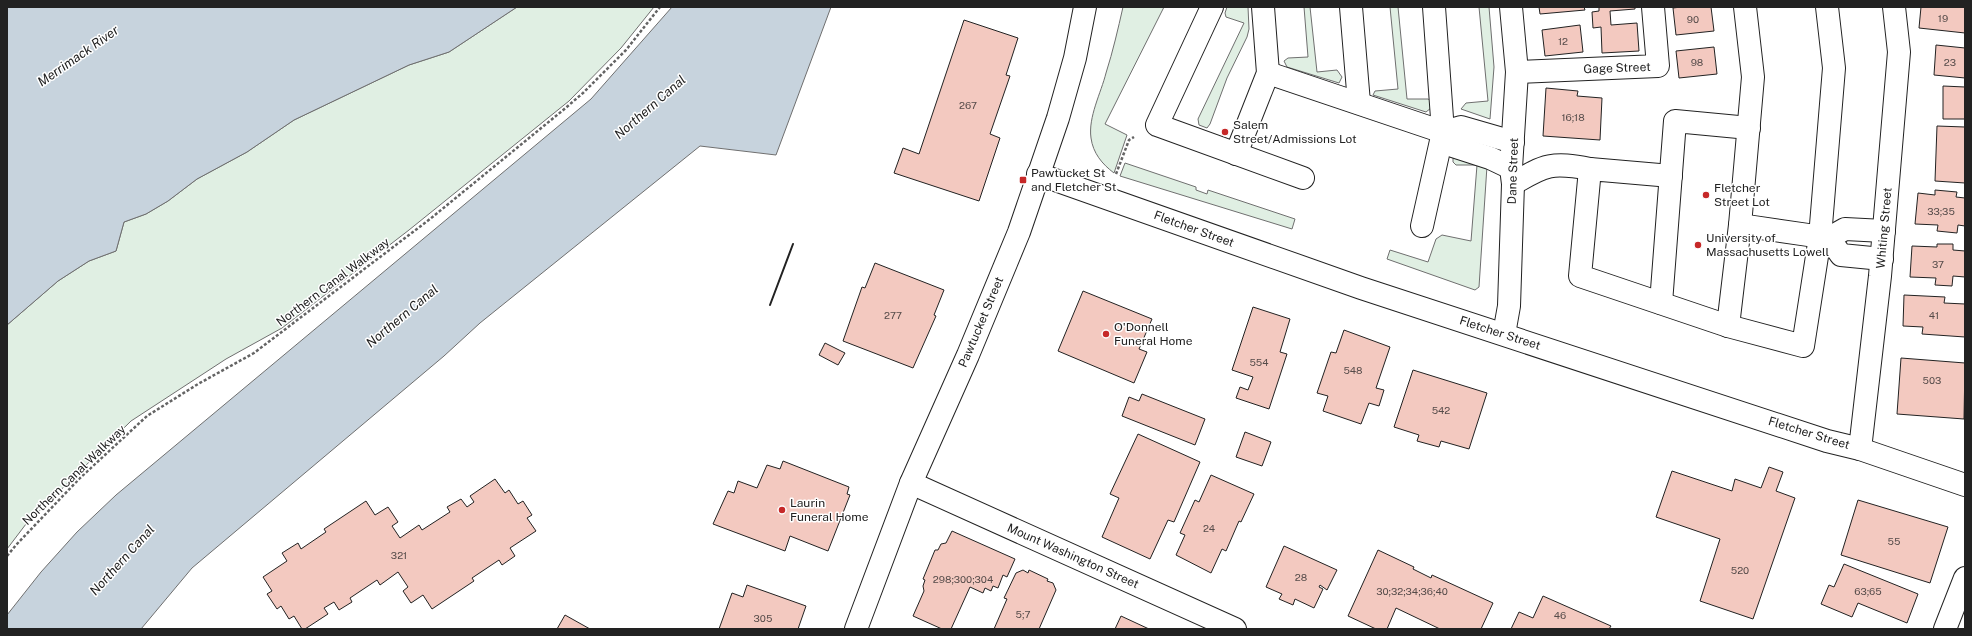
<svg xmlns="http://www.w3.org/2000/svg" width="1972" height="636" font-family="'Public Sans',sans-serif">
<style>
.green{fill:#e0efe3;stroke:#6f6f6f}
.water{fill:#c7d3dd;stroke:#6f6f6f}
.building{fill:#f3c9c0;stroke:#222}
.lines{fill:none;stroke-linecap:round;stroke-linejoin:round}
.minor-casing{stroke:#222;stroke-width:24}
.major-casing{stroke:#222;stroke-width:24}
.path{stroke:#646464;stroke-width:2.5;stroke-dasharray:3 2;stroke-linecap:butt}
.minor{stroke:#fff;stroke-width:22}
.major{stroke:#fff;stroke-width:22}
.wall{stroke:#222;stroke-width:2}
.poi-dot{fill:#c62828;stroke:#fff;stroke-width:1.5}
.labels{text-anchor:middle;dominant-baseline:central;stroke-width:3;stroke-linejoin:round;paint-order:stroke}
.number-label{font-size:10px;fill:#564c4a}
.street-label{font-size:12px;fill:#222;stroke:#fff}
.poi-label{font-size:12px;fill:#222;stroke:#fff;text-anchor:start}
.water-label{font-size:13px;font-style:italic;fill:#222;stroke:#fff}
</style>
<rect width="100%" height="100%" fill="#fff"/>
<g class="green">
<polygon points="517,7 654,7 621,48 569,101 409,230 282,328 226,359 131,421 26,524 7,549 7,325 58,281 89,261 116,251 124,222 146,214 168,201 197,179 247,152 294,120 409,65 449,52"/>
<path d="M1123,7h41l-59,117 22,11 -13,38c-12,-9 -21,-20 -23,-35 -3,-21 10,-45 15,-65 7,-22 12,-44 17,-66z"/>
<polygon points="1227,7 1248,7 1249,29 1247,37 1227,78 1210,124 1207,128 1199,125 1198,119 1244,23 1226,17 1225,13"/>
<polygon points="1304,7 1310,7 1317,72 1337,70 1342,77 1339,83 1287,67 1284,61 1288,58 1308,57"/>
<polygon points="1390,7 1398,7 1407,99 1428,99 1430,100 1431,108 1426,112 1373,95 1375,91 1398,89"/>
<polygon points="1479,7 1489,7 1494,67 1490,119 1461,109 1466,103 1488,101"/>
<polygon points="1453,157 1487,166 1479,287 1475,290 1387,259 1390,250 1428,262 1436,239 1442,235 1471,241 1477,165 1456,165 1453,162"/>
<polygon points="1125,163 1196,187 1196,190 1207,194 1208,190 1295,219 1292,229 1120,176"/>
</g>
<g class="water">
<polygon points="7,7 517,7 449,52 409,65 294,120 247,152 197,179 168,201 146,214 124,222 116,251 89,261 58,281 7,325"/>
<polygon points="672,7 831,7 776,155 700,146 480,323 444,356 192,568 141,629 7,629 7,615 41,572 77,532 116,495 591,99"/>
</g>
<g class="building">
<polygon points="1539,7 1584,7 1585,10 1540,14"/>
<polygon points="1599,7 1635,7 1635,9 1610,11 1611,25 1637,23 1639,51 1602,53 1601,27 1593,28 1592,12 1599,11"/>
<polygon points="1681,7 1711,7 1714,31 1676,35 1673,8"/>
<polygon points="1921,7 1965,7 1965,33 1919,28"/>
<polygon points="964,20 1018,38 1006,75 1010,76 990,134 1000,138 979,201 894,173 903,148 919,154"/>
<polygon points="1580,25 1583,52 1545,56 1542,30"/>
<polygon points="1936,45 1965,48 1965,78 1934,75"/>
<polygon points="1714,47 1717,74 1679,78 1676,51"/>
<polygon points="1943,86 1965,87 1965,119 1943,119"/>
<polygon points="1546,88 1578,91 1577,96 1602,98 1600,140 1543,136"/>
<polygon points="1937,126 1965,127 1965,183 1935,181"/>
<polygon points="1935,190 1957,192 1956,197 1965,198 1965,226 1958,225 1957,233 1937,231 1938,225 1915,224 1918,193 1935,195"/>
<polygon points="1937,244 1953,244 1953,250 1965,251 1965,277 1953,276 1952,286 1935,285 1936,278 1910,277 1912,246 1937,247"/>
<polygon points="875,263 944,290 934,315 936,316 913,368 843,341 862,287 865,288"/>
<polygon points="1083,291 1152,319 1139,349 1147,352 1134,383 1058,351"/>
<polygon points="1904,295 1945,297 1944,303 1965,304 1965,337 1922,334 1923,327 1903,326"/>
<polygon points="1253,307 1290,319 1280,352 1287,354 1269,409 1236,398 1240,387 1248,390 1253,377 1232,370"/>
<polygon points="1344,330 1390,347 1376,388 1384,390 1379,406 1369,403 1361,424 1323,411 1328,396 1317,393 1331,352 1336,353"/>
<polygon points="825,343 845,353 838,365 819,355"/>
<polygon points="1901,358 1965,363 1964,419 1897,414"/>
<polygon points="1413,370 1487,393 1469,449 1441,441 1439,447 1417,441 1419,435 1394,427"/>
<polygon points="1142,394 1205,419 1195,445 1122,416 1129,397 1139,401"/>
<polygon points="1245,432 1271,442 1262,466 1236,457"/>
<polygon points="1138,434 1200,462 1174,522 1168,520 1150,559 1102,537 1119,498 1110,494"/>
<polygon points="783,461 849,487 847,494 850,495 828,551 790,536 785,551 713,524 728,491 734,493 738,481 757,488 767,465 780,469"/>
<polygon points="1769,467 1783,472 1776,491 1795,498 1753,619 1700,601 1720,539 1656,517 1672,471 1732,491 1735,479 1761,488"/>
<polygon points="1211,475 1254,494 1241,522 1239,521 1226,551 1222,549 1211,573 1176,555 1185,535 1180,533 1195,500 1199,502"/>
<polygon points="495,479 505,493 509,490 518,504 523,501 532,515 527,518 536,531 510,548 515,556 502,565 499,560 472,578 474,581 432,609 423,595 411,603 403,591 408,587 398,572 380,585 377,580 350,598 352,602 339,610 334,602 324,608 328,614 305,629 302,629 294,616 289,619 281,606 277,609 267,594 272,591 263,577 287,561 282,553 298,543 301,549 326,532 324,529 366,501 375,515 388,507 398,522 392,526 400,538 419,525 422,530 450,512 447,507 461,499 467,507 474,502 470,496"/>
<polygon points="1858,500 1948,527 1930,583 1841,555"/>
<polygon points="952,531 1015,559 1007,577 1003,575 998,588 993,586 991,591 985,588 983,593 970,587 951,629 942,629 913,616 924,591 923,586 925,580 923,579 935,550 938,550 941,544 946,543"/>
<polygon points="1284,546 1337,570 1327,590 1320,585 1319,587 1323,589 1314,608 1295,599 1293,605 1279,599 1282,594 1266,587"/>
<polygon points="1378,550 1414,567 1413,569 1431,578 1432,575 1493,603 1481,629 1440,629 1396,608 1387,629 1376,629 1348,616"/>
<polygon points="1844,564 1918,594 1907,623 1858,603 1852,617 1821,604 1829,585 1834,587"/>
<polygon points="1023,570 1028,573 1029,570 1048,579 1047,581 1053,583 1056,590 1039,629 994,629 1007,599 1004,598 1016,573"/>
<polygon points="747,585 806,606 798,629 719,629 732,593 743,597"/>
<polygon points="1543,596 1611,626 1609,629 1511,629 1519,612 1533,618"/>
<polygon points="565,615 590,629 557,629"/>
<polygon points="1121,616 1149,629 1115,629"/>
</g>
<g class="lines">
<defs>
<g id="minor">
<polyline points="1212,7 1157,125 1303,178"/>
<polyline points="1351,7 1359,103"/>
<polyline points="1517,72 1658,66 1653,7"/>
<polyline points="1268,73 1443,132 1461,127 1513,142"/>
<polyline points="1443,132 1453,146 1490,158 1511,168"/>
<polyline points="1236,154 1268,73 1263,7"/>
<polyline points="1671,176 1590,169 1580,276 1728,326 1803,346 1820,237 1834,68 1827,7"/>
<path d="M1513,184c32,-20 40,-22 77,-15"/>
<polyline points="1740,225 1829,238 1845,229 1884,231"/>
<polyline points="1422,226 1443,132 1434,7"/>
<polyline points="1829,238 1841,255 1882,259"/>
<polyline points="1661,303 1675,121 1749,128"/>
<polyline points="1728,326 1740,225 1753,77 1745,7"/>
<polyline points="1504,334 1509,306 1513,184 1511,168 1517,72 1511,7"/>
<polyline points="1860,449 1880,276 1899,52 1894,7"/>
<polyline points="911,483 1235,629"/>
<polyline points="1945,629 1965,578"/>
</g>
<g id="major">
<polyline points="1038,174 1361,288 1827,441 1860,449 1965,485"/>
<polyline points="856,629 911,483 968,355 1019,232 1058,118 1075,58 1085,7"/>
</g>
</defs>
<use href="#minor" class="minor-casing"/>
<use href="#major" class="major-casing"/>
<g class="path">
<polyline points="1116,174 1129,140 1134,137"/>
<polyline points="7,556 16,545 80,478 147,416 198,384 254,353 430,219 562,111 583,93 626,50 660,7"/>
</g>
<use href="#minor" class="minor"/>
<use href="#major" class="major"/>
<polyline class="wall" points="770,305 793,244"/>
</g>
<g class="poi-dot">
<circle cx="1225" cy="132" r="4"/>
<rect x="1019" y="176" width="8" height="8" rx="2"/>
<circle cx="1706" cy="195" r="4"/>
<circle cx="1698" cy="245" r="4"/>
<circle cx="1106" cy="334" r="4"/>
<circle cx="782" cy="510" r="4"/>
</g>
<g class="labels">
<g class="number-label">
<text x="1943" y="18">19</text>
<text x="1693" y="19">90</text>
<text x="1563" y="41">12</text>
<text x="1697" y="62">98</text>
<text x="1950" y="62">23</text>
<text x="968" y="105">267</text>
<text x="1573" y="117">16;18</text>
<text x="1941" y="211">33;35</text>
<text x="1938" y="264">37</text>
<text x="893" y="315">277</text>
<text x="1934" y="315">41</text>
<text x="1259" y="362">554</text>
<text x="1353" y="370">548</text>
<text x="1932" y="380">503</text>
<text x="1441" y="410">542</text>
<text x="1209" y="528">24</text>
<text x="1894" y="541">55</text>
<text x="399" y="555">321</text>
<text x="1740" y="570">520</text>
<text x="1301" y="577">28</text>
<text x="963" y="579">298;300;304</text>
<text x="1412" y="591">30;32;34;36;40</text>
<text x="1868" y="591">63;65</text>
<text x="1023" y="614">5;7</text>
<text x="1560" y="615">46</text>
<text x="763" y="618">305</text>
</g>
<g class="street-label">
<text transform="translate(1617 68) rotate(-2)">Gage Street</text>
<text transform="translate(1513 171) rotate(-88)">Dane Street</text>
<text transform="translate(1884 228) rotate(-85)">Whiting Street</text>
<text transform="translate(1194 229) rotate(20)">Fletcher Street</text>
<text transform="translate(333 282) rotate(-37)">Northern Canal Walkway</text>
<text transform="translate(981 322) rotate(-67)">Pawtucket Street</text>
<text transform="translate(1500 333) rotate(18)">Fletcher Street</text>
<text transform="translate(1809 433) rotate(17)">Fletcher Street</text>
<text transform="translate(74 475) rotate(-44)">Northern Canal Walkway</text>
<text transform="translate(1073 556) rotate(24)">Mount Washington Street</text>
</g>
<g class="poi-label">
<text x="1233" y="125">Salem<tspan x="1233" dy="14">Street/Admissions Lot</tspan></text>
<text x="1031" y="173">Pawtucket St<tspan x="1031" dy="14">and Fletcher St</tspan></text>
<text x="1714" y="188">Fletcher<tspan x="1714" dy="14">Street Lot</tspan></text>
<text x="1706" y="238">University of<tspan x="1706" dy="14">Massachusetts Lowell</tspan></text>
<text x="1114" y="327">O'Donnell<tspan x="1114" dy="14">Funeral Home</tspan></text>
<text x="790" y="503">Laurin<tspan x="790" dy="14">Funeral Home</tspan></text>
</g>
<g class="water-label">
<text transform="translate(78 56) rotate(-35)">Merrimack River</text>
<text transform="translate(650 107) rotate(-41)">Northern Canal</text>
<text transform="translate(402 316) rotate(-40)">Northern Canal</text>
<text transform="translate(122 560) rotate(-48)">Northern Canal</text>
</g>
</g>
<rect width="1972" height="636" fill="none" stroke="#222222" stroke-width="16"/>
</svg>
